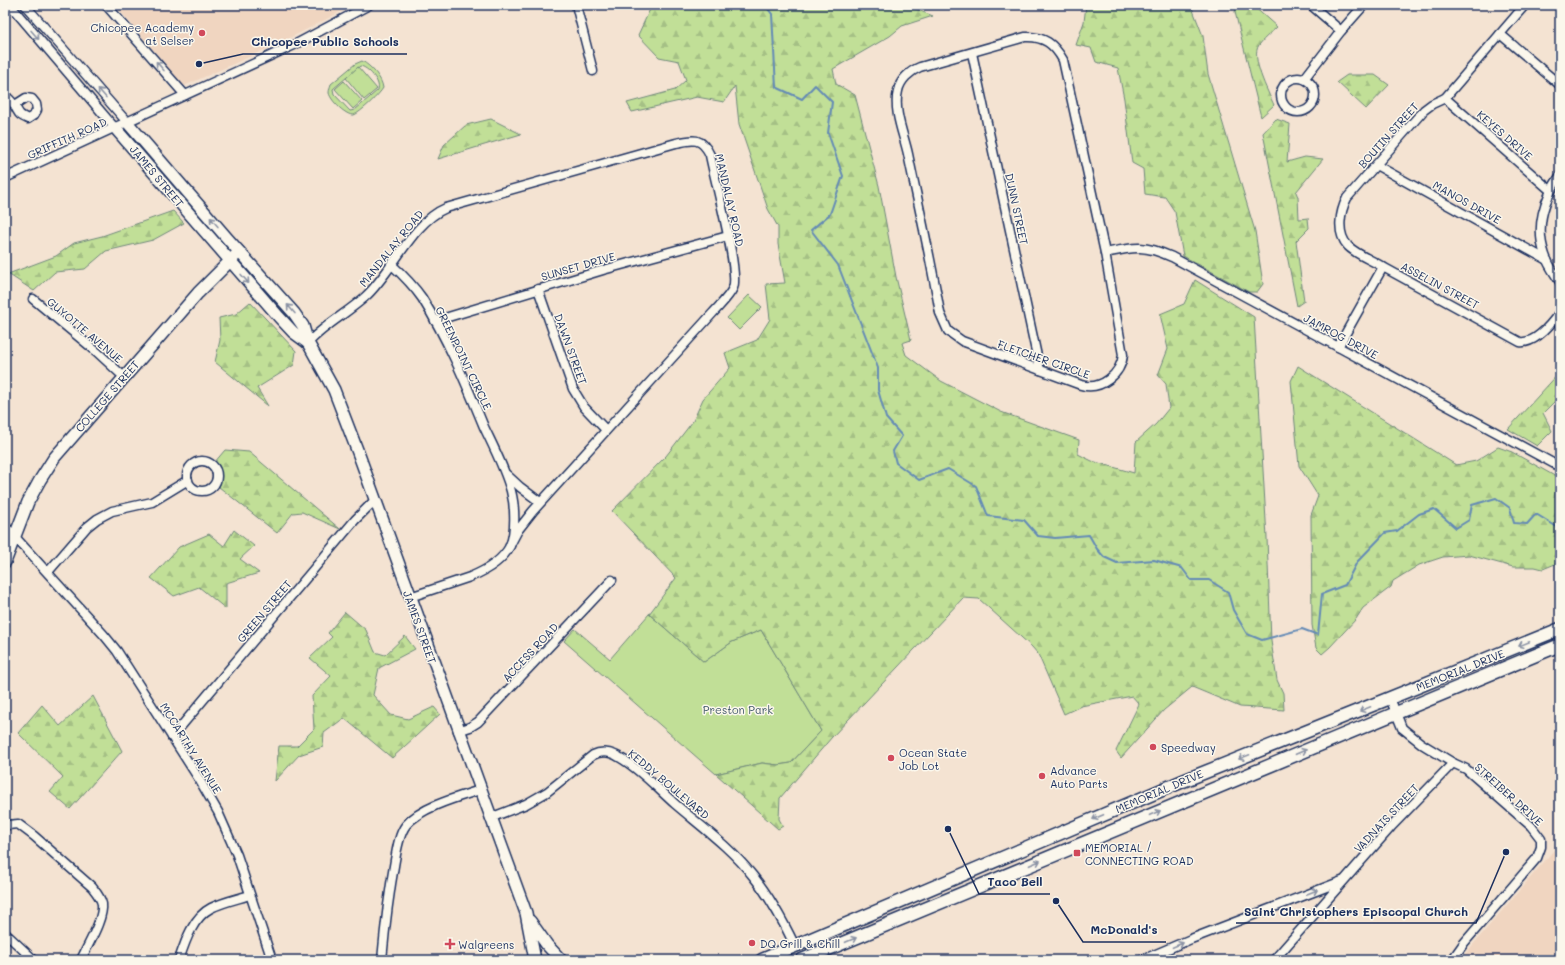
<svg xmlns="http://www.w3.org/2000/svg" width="1565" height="965" font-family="Mali,sans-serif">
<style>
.built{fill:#f0d5c0}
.green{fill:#c1df97;stroke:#6e877a;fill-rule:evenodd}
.forest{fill:url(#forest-firs);stroke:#6e877a}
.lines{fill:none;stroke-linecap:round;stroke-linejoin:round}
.stream{stroke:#638ab6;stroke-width:2}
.street-casing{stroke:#1b2f5e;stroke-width:11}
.secondary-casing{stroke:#1b2f5e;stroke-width:14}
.primary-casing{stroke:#1b2f5e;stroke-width:15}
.street{stroke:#fbf7ec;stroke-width:8}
.secondary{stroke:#fbf7ec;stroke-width:11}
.primary{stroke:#fbf7ec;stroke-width:12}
.oneway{stroke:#8b93a5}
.poi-dot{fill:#d1495b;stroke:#fbf7ec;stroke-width:1.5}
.labels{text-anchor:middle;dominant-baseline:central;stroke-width:3;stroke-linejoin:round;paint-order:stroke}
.poi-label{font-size:11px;fill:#1b2f5e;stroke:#fbf7ec;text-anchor:start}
.street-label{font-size:11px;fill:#1b2f5e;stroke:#fbf7ec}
.park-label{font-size:11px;fill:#445b6c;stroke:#fbf7ec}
.leader{fill:none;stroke:#1b2f5e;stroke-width:1.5}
.callout-dot{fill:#1b2f5e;stroke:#fbf7ec;stroke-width:1.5}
.callout-label{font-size:12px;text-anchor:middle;font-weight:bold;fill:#1b2f5e;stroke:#fbf7ec;stroke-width:3;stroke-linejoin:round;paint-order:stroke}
</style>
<defs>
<pattern id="forest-firs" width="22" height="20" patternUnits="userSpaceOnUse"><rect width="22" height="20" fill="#c1df97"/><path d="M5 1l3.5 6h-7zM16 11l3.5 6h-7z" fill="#a5c085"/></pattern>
</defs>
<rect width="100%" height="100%" fill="#f4e3d2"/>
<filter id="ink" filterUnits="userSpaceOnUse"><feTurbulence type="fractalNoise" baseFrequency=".025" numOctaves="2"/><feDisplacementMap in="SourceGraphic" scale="8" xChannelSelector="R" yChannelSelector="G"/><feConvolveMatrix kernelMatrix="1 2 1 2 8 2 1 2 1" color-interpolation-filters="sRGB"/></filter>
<g filter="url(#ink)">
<g class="built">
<polygon points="115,5 354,5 282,42 184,86"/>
<polygon points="1560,843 1560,960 1469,960 1464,955"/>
</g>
<g class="green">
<path d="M362,61c9,5 20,17 21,27 -3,6 -23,25 -29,27 -8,1 -23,-14 -25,-22 0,-3 1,-6 2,-9l24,-20zM360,66c8,1 21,16 18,24l-23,20 -5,1 -16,-17 -1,-5z"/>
<polygon points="358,67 377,89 364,100 346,78"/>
<polygon points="344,81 362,101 353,109 335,89"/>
<polygon points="749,295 762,307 739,330 727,318"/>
<polygon points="649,614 704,662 732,642 761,630 821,731 791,763 778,765 762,763 716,774 564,641 575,629 610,659"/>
</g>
<g class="forest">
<polygon points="652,5 862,5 863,6 905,5 933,16 902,26 890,36 833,69 836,84 855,95 879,186 896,277 911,340 902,343 906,355 941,381 1001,412 1079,440 1078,454 1092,461 1134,473 1136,442 1156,424 1169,408 1166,384 1158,375 1168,349 1160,314 1184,304 1195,280 1254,317 1267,538 1271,641 1277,680 1283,693 1284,710 1240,707 1192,687 1164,710 1121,758 1116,751 1139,704 1132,696 1081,706 1064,714 1038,654 1032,647 979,599 963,598 832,737 780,798 779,819 783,826 778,829 716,774 762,763 778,765 791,763 821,731 761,630 732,642 704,662 649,614 676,578 612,511 666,456 693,421 703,399 730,368 725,353 757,340 770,319 766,284 785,283 778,244 778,227 768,209 739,124 735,86 724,102 697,97 632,112 627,103 675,90 686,80 679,61 659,57 638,35"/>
<polygon points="1086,5 1191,5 1203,36 1208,74 1255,231 1263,284 1257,292 1249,292 1183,256 1175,212 1165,197 1145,194 1143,169 1132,163 1124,99 1118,68 1096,62 1091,48 1076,45 1084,22"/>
<path d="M1237,5h15l25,22c-5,5 -13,11 -18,18 -9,12 9,47 15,60l-13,12 -26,-105z"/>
<polygon points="1347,75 1375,75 1389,85 1366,109 1337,82"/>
<polygon points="491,119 521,134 438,159 444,145 466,125"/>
<polygon points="1276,119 1290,124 1287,162 1305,157 1323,159 1296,192 1298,197 1299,219 1308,218 1309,228 1296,241 1304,301 1297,306 1263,133"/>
<polygon points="173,211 184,223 153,240 106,251 85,269 55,272 34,291 8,274 56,256 74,243 102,236"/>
<polygon points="250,302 296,351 294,365 257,388 268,406 215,362 220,340 219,318 236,314"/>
<polygon points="1298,366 1456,465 1476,461 1498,447 1512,452 1560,479 1560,562 1543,569 1535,567 1513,567 1469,555 1443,557 1419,565 1393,581 1391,587 1363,608 1356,619 1330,647 1322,654 1316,648 1312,625 1311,515 1318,496 1299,466 1291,381"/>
<polygon points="1560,372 1560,396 1543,413 1552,431 1537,446 1508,429"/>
<polygon points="225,450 249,452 340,529 302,512 293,513 277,533 219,487 221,472 214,463"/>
<polygon points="234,530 254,546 240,559 259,573 226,583 226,609 199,587 174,596 151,578 179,547 209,534 224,546"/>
<polygon points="345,612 366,630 375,652 385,655 405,636 415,649 379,668 373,695 391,715 408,719 434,707 440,714 392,758 344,718 324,733 323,747 299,755 275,781 279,746 297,746 314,729 312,696 331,676 310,658 332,637 328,633"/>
<polygon points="93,696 122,751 70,809 50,792 63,777 18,733 42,705 60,726"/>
</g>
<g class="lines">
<polyline class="stream" points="765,5 772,14 776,87 802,99 815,85 832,102 828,133 843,176 830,214 811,230 838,265 878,368 878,390 886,418 902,436 893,451 896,463 919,480 948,469 976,486 988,516 1024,520 1038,536 1055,538 1089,535 1097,549 1104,557 1117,563 1154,560 1182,568 1191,580 1209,580 1228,592 1233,610 1247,634 1262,640 1302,629 1318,635 1322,594 1345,585 1357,562 1385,533 1397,531 1419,514 1434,509 1456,528 1469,520 1472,505 1496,498 1510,508 1514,523 1527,524 1536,514 1557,527 1560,532"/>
<defs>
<g id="street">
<polyline points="10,5 115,128"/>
<polyline points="25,5 127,122"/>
<polyline points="106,5 185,95"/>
<polyline points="576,5 593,71"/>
<polyline points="1311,5 1341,31"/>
<polyline points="1500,34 1560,85"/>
<path d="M1025,37c19,-1 29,7 38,23l42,193 18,102c-2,19 -22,36 -42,30l-119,-44 -14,-10 -8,-18c-9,-53 -21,-106 -32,-159 -4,-19 -15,-43 -10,-63 2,-11 12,-20 22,-24z"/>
<polyline points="972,53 1040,370"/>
<circle cx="1298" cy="95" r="17"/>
<polyline points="1304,79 1341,31 1364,5"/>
<path d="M5,95c3,3 7,6 9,10 6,9 3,9 14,14l6,-4 3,-5 -1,-6 -4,-5 -6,-1 -11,7"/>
<polyline points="1445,98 1550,190"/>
<polyline points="1376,165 1547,260"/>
<path d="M1560,176c-16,23 -25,51 -15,79 3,10 10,19 15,27"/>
<polyline points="5,178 294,45 369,5"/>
<path d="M1105,253c28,-6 39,-9 67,4l388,210"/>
<path d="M391,264c12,11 22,21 31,34 25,40 44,85 62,129 10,21 21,42 27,64 4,15 5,40 -1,55 -8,15 -25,25 -40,31l-60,20"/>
<path d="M1383,267c-11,-7 -26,-12 -35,-21 -12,-13 -8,-34 -1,-48l77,-88 8,-6 13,-6 80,-93"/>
<polyline points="538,289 573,389 584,407 606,430"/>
<polyline points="33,299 97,352 124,377"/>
<polyline points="435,321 603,270 728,236"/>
<path d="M308,343c16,-18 38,-29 57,-46 27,-24 47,-75 81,-89l230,-65c17,-4 26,-6 34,12 4,22 30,117 23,133 -4,9 -14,18 -21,26l-179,197 -15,19 -8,15"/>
<path d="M1338,347l45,-80 137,75c15,2 32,-19 40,-30"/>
<circle cx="202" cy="476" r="15"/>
<polyline points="507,475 520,487 540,502"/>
<polyline points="5,526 104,635 117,651 199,779 218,812 237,855 272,960"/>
<polyline points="48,572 87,527 97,519 112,511 152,502 188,480"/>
<polyline points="458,731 470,727 478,722 612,580"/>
<polyline points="172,737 355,520 375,500"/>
<path d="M490,818l36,-14 21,-12 46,-37c8,-4 18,-3 26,2 21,12 38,31 56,47 27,23 56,44 78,72 17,21 30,45 42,70"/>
<path d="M5,826l3,-1 10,-1 16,12 58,51c4,5 9,11 10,17 2,15 -15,42 -21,56"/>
<polyline points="5,933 34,960"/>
<path d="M179,960c6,-18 14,-43 32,-52 12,-6 26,-9 39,-13"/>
<path d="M382,960c3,-34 7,-67 13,-100 2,-11 4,-26 11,-35 15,-18 52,-28 74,-35"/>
<polyline points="1142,960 1191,939 1342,881"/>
<polyline points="1274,960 1391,827 1453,763 1422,744 1402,728 1390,698"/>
<polyline points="1452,960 1464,943 1537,858 1541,847 1541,839 1531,826 1466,769 1453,763"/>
</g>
<g id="secondary">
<polyline points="127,122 227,238 294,313 303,326 308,343 334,390 359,455 526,913 535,960"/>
<polyline points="115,128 279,317 293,332 308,343"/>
<polyline points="5,562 28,502 40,480 54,458 198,293 239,252"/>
<polyline points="530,921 547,945 561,960"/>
</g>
<g id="primary">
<polyline points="762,960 1183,781 1390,698 1560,629"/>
<polyline points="802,960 1560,645"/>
</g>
</defs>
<use href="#street" class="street-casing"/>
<use href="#secondary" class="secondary-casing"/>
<use href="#primary" class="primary-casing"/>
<use href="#street" class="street"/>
<use href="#secondary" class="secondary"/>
<use href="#primary" class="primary"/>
</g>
<defs><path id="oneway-shaft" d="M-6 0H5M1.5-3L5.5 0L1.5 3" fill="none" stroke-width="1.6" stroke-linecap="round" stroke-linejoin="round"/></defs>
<g class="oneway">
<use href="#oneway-shaft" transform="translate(35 35) rotate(49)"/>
<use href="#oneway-shaft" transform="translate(160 66) rotate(-131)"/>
<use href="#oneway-shaft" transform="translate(102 93) rotate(-131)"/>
<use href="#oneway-shaft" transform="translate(214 222) rotate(-131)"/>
<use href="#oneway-shaft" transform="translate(245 279) rotate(49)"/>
<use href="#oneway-shaft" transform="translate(291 309) rotate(-131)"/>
<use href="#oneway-shaft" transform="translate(1524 644) rotate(158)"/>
<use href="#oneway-shaft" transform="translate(1365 709) rotate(158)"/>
<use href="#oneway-shaft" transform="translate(1301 752) rotate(-23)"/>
<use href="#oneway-shaft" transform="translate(1244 757) rotate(158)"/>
<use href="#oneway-shaft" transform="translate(1155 813) rotate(-23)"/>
<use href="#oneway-shaft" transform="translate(1098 817) rotate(157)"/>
<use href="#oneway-shaft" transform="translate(1035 863) rotate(-23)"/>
<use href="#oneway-shaft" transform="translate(1312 892) rotate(-21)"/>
<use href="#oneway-shaft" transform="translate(851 940) rotate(-23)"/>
<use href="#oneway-shaft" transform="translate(1178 945) rotate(-23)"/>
</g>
</g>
<g class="poi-dot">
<circle cx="202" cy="33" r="4"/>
<circle cx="1153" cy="747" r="4"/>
<circle cx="891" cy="758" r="4"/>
<circle cx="1042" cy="776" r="4"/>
<rect x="1073" y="849" width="8" height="8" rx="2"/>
<circle cx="752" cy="943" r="4"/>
<path d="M448 938h4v4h4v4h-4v4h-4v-4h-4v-4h4z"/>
</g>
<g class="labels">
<g class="poi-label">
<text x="194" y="27" text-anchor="end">Chicopee Academy<tspan x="194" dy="13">at Selser</tspan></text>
<text x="1161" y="747">Speedway</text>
<text x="899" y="752">Ocean State<tspan x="899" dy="13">Job Lot</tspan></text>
<text x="1050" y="770">Advance<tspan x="1050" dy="13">Auto Parts</tspan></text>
<text x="1085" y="847">MEMORIAL /<tspan x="1085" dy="13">CONNECTING ROAD</tspan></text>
<text x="760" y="943">DQ Grill &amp; Chill</text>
<text x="458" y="944">Walgreens</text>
</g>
<g class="street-label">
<text transform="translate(1388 135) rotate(-48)">BOUTIN STREET</text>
<text transform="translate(1505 135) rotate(41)">KEYES DRIVE</text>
<text transform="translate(67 138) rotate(-24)">GRIFFITH ROAD</text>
<text transform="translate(157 176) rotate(50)">JAMES STREET</text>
<text transform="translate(730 200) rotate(77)">MANDALAY ROAD</text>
<text transform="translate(1467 202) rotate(29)">MANOS DRIVE</text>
<text transform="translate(1017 209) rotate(78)">DUNN STREET</text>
<text transform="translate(391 248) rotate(-51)">MANDALAY ROAD</text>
<text transform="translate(578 266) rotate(-16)">SUNSET DRIVE</text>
<text transform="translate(1440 285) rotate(28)">ASSELIN STREET</text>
<text transform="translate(85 330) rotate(40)">GUYOTTE AVENUE</text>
<text transform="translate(1341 336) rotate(28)">JAMROG DRIVE</text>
<text transform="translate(571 349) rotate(70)">DAWN STREET</text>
<text transform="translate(464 358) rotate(64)">GREENPOINT CIRCLE</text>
<text transform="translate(1044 359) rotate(19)">FLETCHER CIRCLE</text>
<text transform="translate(107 396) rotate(-49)">COLLEGE STREET</text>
<text transform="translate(264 611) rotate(-50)">GREEN STREET</text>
<text transform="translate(420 627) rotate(70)">JAMES STREET</text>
<text transform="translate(530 652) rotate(-47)">ACCESS ROAD</text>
<text transform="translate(1460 670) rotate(-22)">MEMORIAL DRIVE</text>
<text transform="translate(191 748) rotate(58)">MCCARTHY AVENUE</text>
<text transform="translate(669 784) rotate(40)">KEDDY BOULEVARD</text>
<text transform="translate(1159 791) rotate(-23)">MEMORIAL DRIVE</text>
<text transform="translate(1509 794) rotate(42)">STREIBER DRIVE</text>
<text transform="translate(1386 818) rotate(-47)">VADNAIS STREET</text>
</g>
<g class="park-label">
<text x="738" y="709">Preston Park</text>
</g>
</g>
<path class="leader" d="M199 64L243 54H407M948 829L979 894H1050M1506 852L1476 923H1236M1056 901L1083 942H1166"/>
<g class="callout-dot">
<circle cx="199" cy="64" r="4"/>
<circle cx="948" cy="829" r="4"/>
<circle cx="1506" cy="852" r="4"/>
<circle cx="1056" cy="901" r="4"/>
</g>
<g class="callout-label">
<text x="325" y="46">Chicopee Public Schools</text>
<text x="1015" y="886">Taco Bell</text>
<text x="1356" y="916">Saint Christophers Episcopal Church</text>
<text x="1124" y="934">McDonald's</text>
</g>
<rect width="1565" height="965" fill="none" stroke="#fbf7ec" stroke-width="20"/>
<rect x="10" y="10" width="1545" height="945" fill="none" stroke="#1b2f5e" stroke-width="1.5" filter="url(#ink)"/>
</svg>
